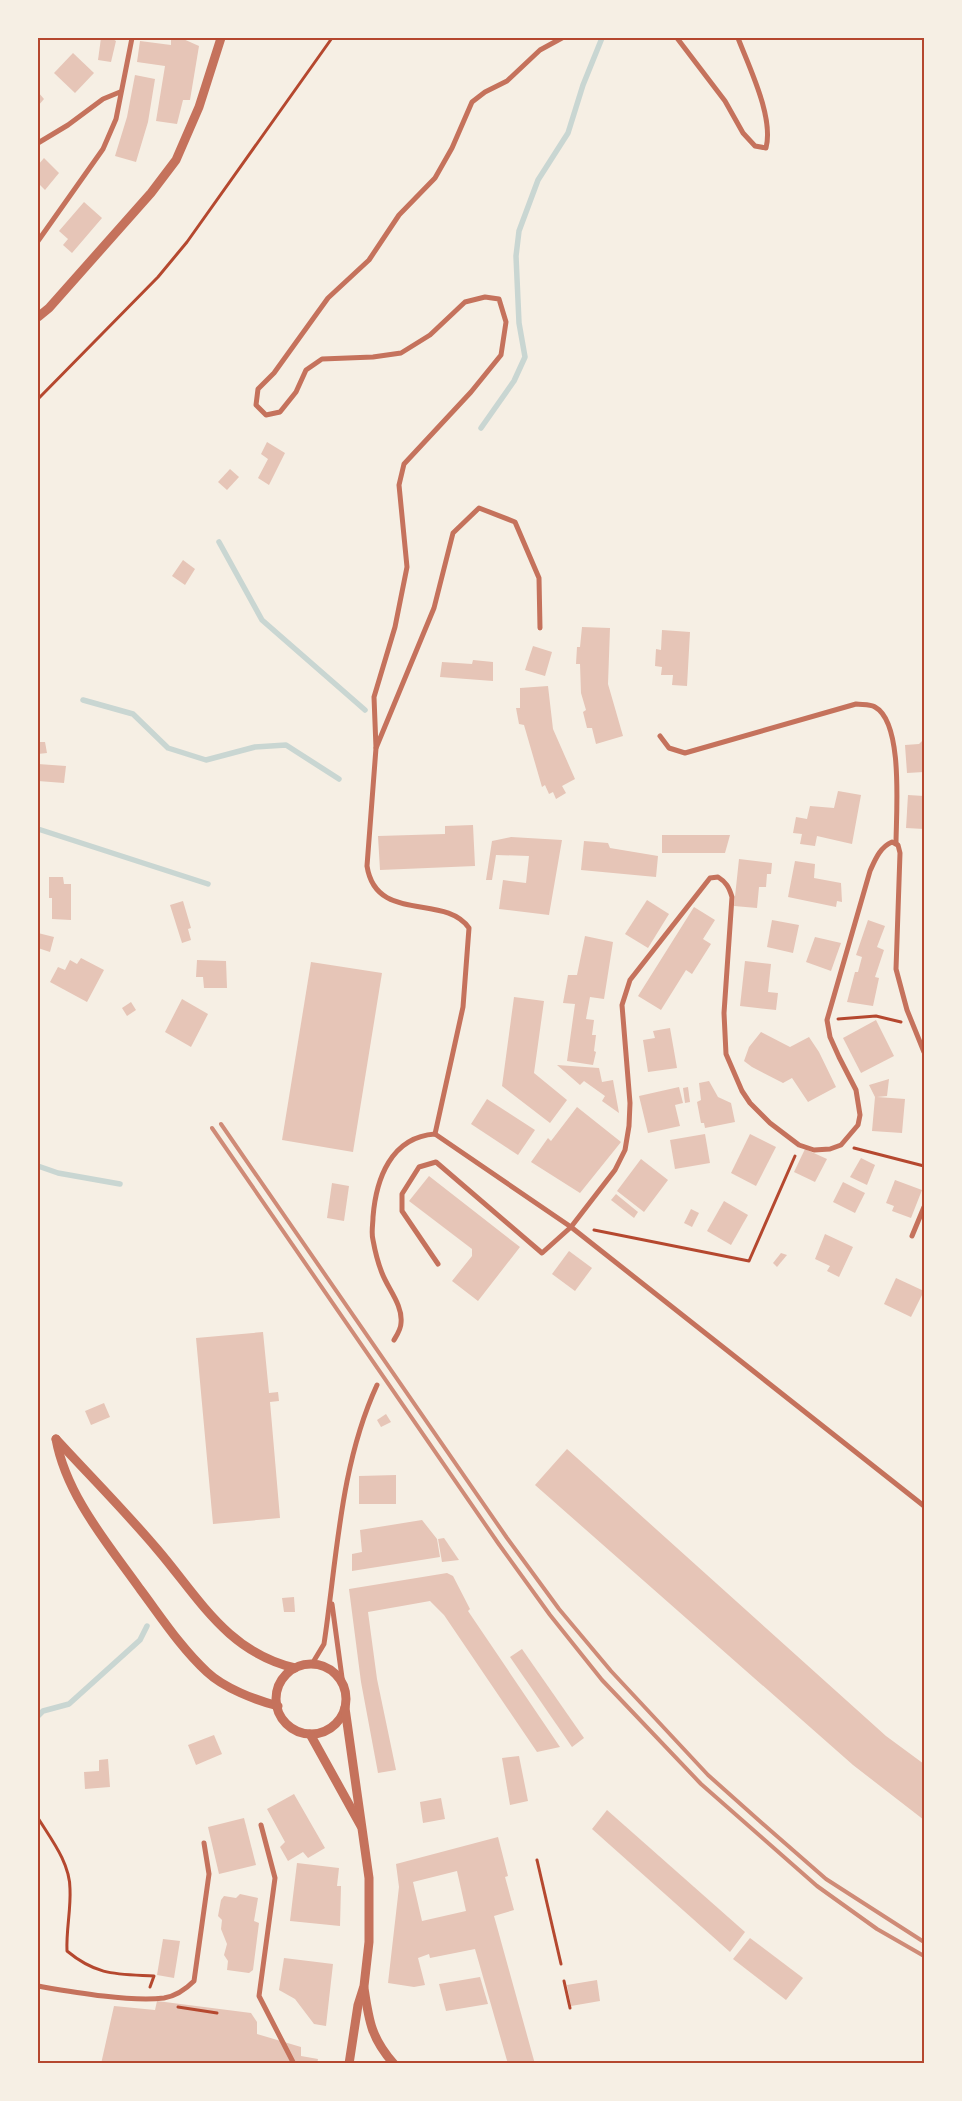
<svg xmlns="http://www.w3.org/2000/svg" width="962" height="2101" font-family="'Public Sans',sans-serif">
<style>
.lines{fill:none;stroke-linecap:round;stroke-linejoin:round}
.stream{stroke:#c9d6d2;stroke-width:5.5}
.building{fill:#e6c5b7;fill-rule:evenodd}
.path{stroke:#b5482f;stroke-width:3}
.minor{stroke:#c5725c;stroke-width:5}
.tertiary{stroke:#c5725c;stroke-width:9}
.rail{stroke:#cf8b77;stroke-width:4}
.neatline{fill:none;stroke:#b5482f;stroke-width:2}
</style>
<rect width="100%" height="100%" fill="#f6efe4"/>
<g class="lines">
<g class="stream">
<polyline points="481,428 514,381 525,357 519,323 516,256 519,231 538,180 568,133 583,85 602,38"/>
<polyline points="219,542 262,620 365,710"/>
<polyline points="83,700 133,714 168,748 206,760 255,747 286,745 339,779"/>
<polyline points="38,829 208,884"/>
<polyline points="38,1166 58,1173 120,1184"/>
<polyline points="38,1716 43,1711 69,1704 140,1640 147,1626"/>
</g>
</g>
<g class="building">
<polygon points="101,38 111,38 116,41 111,62 98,60"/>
<polygon points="171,38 181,38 199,46 190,100 183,100 177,124 156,121 165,66 137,62 140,41 171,45"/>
<polygon points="73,53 94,73 75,93 54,73"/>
<polygon points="135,75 155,79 148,122 136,162 115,156 127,117"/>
<polygon points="38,92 44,99 38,106"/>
<polygon points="44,158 59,173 45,190 38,183 38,165"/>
<polygon points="84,202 102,218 72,253 63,245 68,239 59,231"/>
<polygon points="267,442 285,453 269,485 258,478 268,459 261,454"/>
<polygon points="230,469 239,477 227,490 218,482"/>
<polygon points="183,560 195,569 185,585 172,576"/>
<polygon points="582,627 610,628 608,684 623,736 596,744 592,728 587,728 583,712 586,710 581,693 580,664 576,664 577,647 580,647"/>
<polygon points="662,630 690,632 687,686 672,685 673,675 661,675 662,667 655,666 656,649 661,650"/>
<polygon points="533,646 552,652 545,676 525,670"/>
<polygon points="473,660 493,662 493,681 440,677 442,662 472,664"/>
<polygon points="548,686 553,729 575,779 562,786 566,793 556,799 553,792 549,794 545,785 542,787 524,725 519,724 516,708 520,708 520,688"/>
<polygon points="924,739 924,772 907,773 905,745 919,744"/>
<polygon points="38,742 45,742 47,753 38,754"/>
<polygon points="38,764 66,766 64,783 38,781"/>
<polygon points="838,791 861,795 852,844 817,836 815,846 800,844 802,834 793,833 796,817 807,819 810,806 834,808"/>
<polygon points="908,795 924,796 924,829 906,828"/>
<polygon points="473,825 475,866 380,870 378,836 445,834 445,826"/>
<polygon points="662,835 730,835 725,853 662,853"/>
<polygon points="511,837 562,840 549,915 499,909 503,880 526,883 529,856 496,855 492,880 486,880 492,841"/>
<polygon points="584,841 608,843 610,848 658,856 656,877 581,870"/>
<polygon points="739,859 772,863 771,874 767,874 766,887 759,887 757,908 734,906"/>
<polygon points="795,861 815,864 814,878 841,883 842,902 837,901 836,907 788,897"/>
<polygon points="49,877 63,877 64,884 71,884 71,920 52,919 52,898 49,898"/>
<polygon points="647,900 669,914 648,948 625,934"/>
<polygon points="183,901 191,928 188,929 191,940 182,943 170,905"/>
<polygon points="694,907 715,920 703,939 711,944 692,974 686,970 661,1010 638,996"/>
<polygon points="772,920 799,925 793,953 767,947"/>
<polygon points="868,920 885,926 877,947 884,950 875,977 879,978 873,1006 847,1002 855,972 858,972 862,957 856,955"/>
<polygon points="38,933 54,937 50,952 38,948"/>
<polygon points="585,936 613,942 604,999 590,997 586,1019 594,1020 592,1035 596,1035 594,1051 596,1052 593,1065 567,1061 575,1004 563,1003 568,975 577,975"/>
<polygon points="815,937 841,943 831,971 806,962"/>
<polygon points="81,958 104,970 87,1002 50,982 58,967 65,970 70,960 77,964"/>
<polygon points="197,960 226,961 227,988 204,988 203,977 196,977"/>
<polygon points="745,961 771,964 768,992 778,993 776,1010 740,1006"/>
<polygon points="311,962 382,973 353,1152 282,1140"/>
<polygon points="514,997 544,1001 534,1073 567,1100 550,1123 502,1086"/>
<polygon points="182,999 208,1014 191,1047 165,1032"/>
<polygon points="131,1002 136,1010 127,1016 122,1008"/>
<polygon points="876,1020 894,1056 861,1073 843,1038"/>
<polygon points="670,1028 677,1068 648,1072 643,1040 655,1038 653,1031"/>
<polygon points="761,1032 790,1047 809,1037 819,1052 836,1087 808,1102 792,1078 783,1083 752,1067 744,1061 749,1047"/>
<polygon points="557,1065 599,1068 602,1082 613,1080 619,1113 602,1101 605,1096 584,1081 580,1085"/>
<polygon points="889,1079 887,1096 877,1097 905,1099 902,1133 872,1131 875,1097 869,1085"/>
<polygon points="709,1081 718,1097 731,1103 735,1122 705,1128 704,1123 701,1123 697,1102 701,1100 699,1083"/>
<polygon points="679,1087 683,1103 675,1105 680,1126 648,1133 639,1096"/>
<polygon points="688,1087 690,1102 685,1103 683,1088"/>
<polygon points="487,1099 535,1130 518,1155 471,1124"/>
<polygon points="577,1107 621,1142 580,1193 531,1162 548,1138 551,1141"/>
<polygon points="705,1134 710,1163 675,1169 670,1140"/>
<polygon points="750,1134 776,1147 756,1186 731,1173"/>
<polygon points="805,1149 827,1159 815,1182 794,1172"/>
<polygon points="861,1158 875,1165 867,1185 850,1177"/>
<polygon points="641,1159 668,1180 644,1212 617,1191"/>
<polygon points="429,1176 520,1247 478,1301 452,1281 472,1256 472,1249 409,1201"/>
<polygon points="895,1180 922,1190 911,1218 892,1211 894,1206 886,1203"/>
<polygon points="843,1182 865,1193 855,1213 833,1202"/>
<polygon points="332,1183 349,1186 344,1221 327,1218"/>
<polygon points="616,1194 638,1212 634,1218 611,1200"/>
<polygon points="724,1201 748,1215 731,1245 707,1231"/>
<polygon points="691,1209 699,1213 692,1227 684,1223"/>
<polygon points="825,1234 853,1247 839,1277 827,1271 830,1266 815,1259"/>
<polygon points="569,1251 592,1268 575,1291 552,1274"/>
<polygon points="781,1253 787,1255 777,1267 773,1263"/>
<polygon points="896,1278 924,1291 911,1317 884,1304"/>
<polygon points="263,1332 269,1393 278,1392 279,1401 270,1402 280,1518 213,1524 196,1338"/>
<polygon points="104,1403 110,1417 91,1425 85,1411"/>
<polygon points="386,1414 391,1422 381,1427 377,1420"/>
<polygon points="567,1449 886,1736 924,1764 924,1820 853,1765 535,1485"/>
<polygon points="396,1475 396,1504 359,1504 359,1476"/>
<polygon points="422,1520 437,1539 440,1557 352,1571 352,1554 362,1552 360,1530"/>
<polygon points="444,1538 459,1560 442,1562 438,1539"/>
<polygon points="447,1573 453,1576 470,1609 468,1611 560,1747 537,1752 444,1615 430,1601 368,1612 377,1679 396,1770 378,1773 361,1682 349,1589"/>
<polygon points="294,1597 295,1612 284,1612 282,1598"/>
<polygon points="522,1649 584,1738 572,1747 510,1657"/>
<polygon points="214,1735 222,1754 196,1765 188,1745"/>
<polygon points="519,1756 528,1801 510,1805 502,1758"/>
<polygon points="108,1759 110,1787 85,1789 84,1772 99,1771 99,1760"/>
<polygon points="294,1794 325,1848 308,1858 303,1852 288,1861 280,1847 285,1842 267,1809"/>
<polygon points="441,1798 445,1819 423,1823 420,1802"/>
<polygon points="607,1810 745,1932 730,1952 592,1829"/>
<polygon points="244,1818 256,1865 219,1874 208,1827"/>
<path d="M498,1837l10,39 -3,1 9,33 -20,6 41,148h-27l-33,-115 -45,9 -1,-4 -11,4 7,27 -11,2 -26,-4 11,-96 -3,-23zM457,1871l9,40 -44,10 -9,-39z"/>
<polygon points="297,1863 339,1868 337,1886 341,1886 340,1926 290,1921"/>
<polygon points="240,1894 258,1898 254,1921 259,1923 253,1970 249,1973 227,1970 228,1961 224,1955 227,1944 221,1929 222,1920 218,1916 221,1900 224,1896 236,1898"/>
<polygon points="750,1938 803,1978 786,2000 733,1959"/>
<polygon points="163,1939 180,1941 174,1978 157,1975"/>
<polygon points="284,1958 333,1964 326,2026 314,2024 295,1999 279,1990"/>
<polygon points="480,1977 488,2004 446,2011 439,1984"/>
<polygon points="597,1980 600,2001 571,2006 567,1985"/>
<polygon points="157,2001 251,2013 257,2022 257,2034 301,2047 301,2056 318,2059 317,2064 101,2064 114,2006 155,2010"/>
</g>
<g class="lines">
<g class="path">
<polyline points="38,399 158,277 187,242 332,38"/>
<polyline points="838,1019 876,1016 901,1022"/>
<polyline points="854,1148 924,1166"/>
<polyline points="594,1230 749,1261 795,1156"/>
<path d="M38,1818c13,21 32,45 32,71 1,21 -4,41 -3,62 30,25 50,23 87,25l-4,11"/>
<polyline points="537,1860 561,1964"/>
<polyline points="564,1981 570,2008"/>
<polyline points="178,2007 217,2013"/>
</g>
<g class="minor">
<path d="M677,38l48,63 18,32 12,13 11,2c8,-31 -17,-81 -28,-110"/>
<polyline points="38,143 68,125 103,99 120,92"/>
<polyline points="38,241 103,149 116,119 132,38"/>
<path d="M660,736l9,12 16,5 171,-49c6,1 14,0 19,3 29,16 21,107 21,137"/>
<polyline points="376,748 374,697 395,627 407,567 399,485 404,464 471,392 501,355 506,322 499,299 485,297 465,302 430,335 401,353 373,357 322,359 306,370 296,392 280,412 266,415 256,405 258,389 274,373 328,298 369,260 399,215 435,178 452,148 472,102 485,92 507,81 540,50 562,38"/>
<path d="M435,1134l28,-127 6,-79c-24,-35 -93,-4 -102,-62l9,-118 58,-140 19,-75 26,-25 36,14 24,56 1,50"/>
<polyline points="912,1236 924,1207"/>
<path d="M438,1264l-36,-53v-17l17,-27 17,-5 106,91 29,-26 44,-57 10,-20 4,-24 1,-23 -8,-98 8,-25 80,-102 8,-1c8,5 11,10 14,20l-8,116 2,41 16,37 8,12 20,20 29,22 15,5 16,-1 11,-4 17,-20 2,-10 -4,-25 -17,-33 -9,-20 -3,-17 43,-149c5,-11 10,-24 22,-29l6,3 2,8 -4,116 11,41 17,42"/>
<path d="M394,1340c3,-5 7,-11 7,-17 2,-18 -13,-34 -19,-50 -4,-10 -7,-22 -9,-33 -2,-7 0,-16 0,-23 3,-38 18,-80 62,-83l136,93 353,279"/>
<polyline points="332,1604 343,1685"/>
<path d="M312,1664l12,-20c13,-86 16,-179 53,-259"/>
<polyline points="261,1825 275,1878 259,1996 294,2064"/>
<path d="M38,1986c35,6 91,16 126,12 12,-2 22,-9 30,-17l15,-107 -5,-31"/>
</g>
<g class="tertiary">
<polyline points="38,317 49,308 151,193 176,160 199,107 221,38"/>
<path d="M56,1439c10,56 52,105 84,150 21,28 41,59 67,83 17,16 48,28 71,34"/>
<path d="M56,1439c33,36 69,72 101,110 42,49 70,103 138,119"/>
<circle cx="311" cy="1699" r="35"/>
<polyline points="345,1708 369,1878 369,1942 364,1986 358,2005 349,2064"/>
<polyline points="310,1734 361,1826"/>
<path d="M364,1988c5,33 7,50 30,76"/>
</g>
<g class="rail">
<polyline points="221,1124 507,1538 559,1609 611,1671 708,1775 763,1824 826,1879 924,1942"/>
<polyline points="212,1128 498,1543 550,1615 602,1680 701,1784 817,1886 877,1929 924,1956"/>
</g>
</g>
<rect width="962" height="2101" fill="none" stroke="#f6efe4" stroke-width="78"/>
<rect x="39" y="39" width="884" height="2023" class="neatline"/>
</svg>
